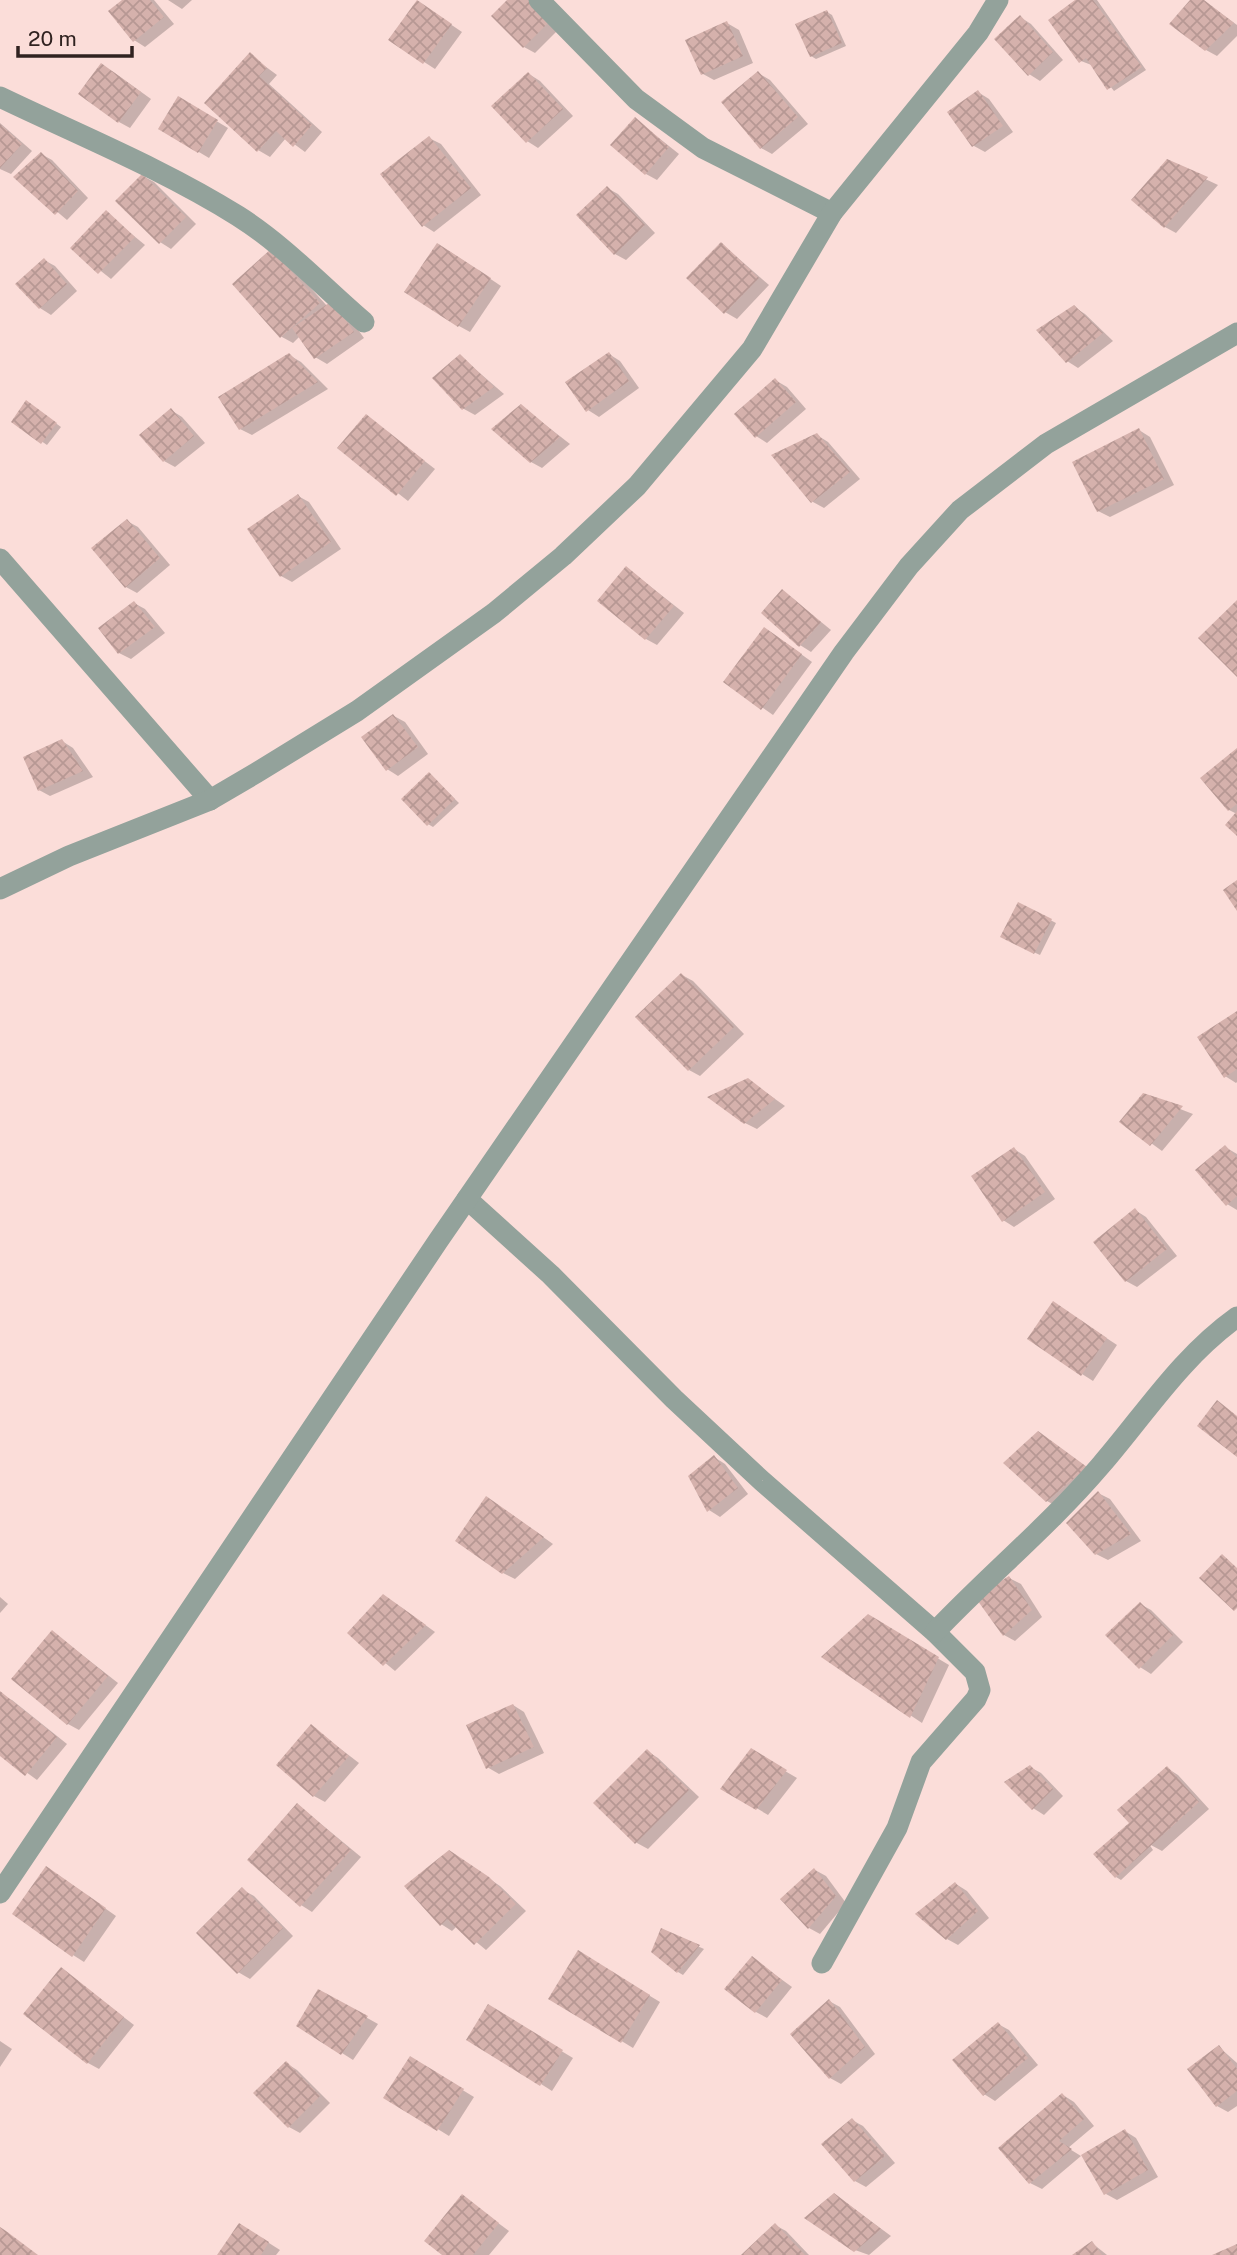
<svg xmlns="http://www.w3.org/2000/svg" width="1237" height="2255" font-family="'Public Sans',sans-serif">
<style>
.shadow{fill:#0003}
.building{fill:url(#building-cross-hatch)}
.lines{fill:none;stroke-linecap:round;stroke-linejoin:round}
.minor{stroke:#93a29b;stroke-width:21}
</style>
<defs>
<pattern id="building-cross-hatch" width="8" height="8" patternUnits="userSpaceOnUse" patternTransform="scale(1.75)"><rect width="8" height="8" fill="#d5b1ac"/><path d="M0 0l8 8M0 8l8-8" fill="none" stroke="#b79894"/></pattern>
</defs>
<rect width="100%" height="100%" fill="#fbddd9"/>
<g class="shadow">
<polygon points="125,0 154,0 174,24 145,47 134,40"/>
<polygon points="168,0 192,0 182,9"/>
<polygon points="510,0 561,27 535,53 524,47"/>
<polygon points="1078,0 1097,0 1146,70 1114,91 1094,66 1081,61"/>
<polygon points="1192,0 1203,0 1237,25 1237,36 1217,56 1206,50"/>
<polygon points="428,9 462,32 435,69 390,40"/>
<polygon points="827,12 832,15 846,46 816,59 811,56"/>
<polygon points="1020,17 1031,24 1063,60 1040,81 1029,74"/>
<polygon points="727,23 739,30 753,63 714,80 703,74"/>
<polygon points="250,55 277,75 269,84 322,132 305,152 286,138 270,157 258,150"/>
<polygon points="112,71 151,99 130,128 119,122"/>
<polygon points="758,73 770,80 808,124 772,154 761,148"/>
<polygon points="529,74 540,81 573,116 538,148 527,141"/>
<polygon points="978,92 989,99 1013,132 985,152 974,146"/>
<polygon points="178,98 228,128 209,158 160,129"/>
<polygon points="635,119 679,154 657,180 646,174"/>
<polygon points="0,123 32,151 11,174 0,169"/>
<polygon points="429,138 441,144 481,195 434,232 423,225"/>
<polygon points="41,154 52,160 88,198 67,220 16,177"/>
<polygon points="1167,161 1218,185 1176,233 1165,227"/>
<polygon points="143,176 154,182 196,224 171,249 160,242"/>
<polygon points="607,188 618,194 655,233 626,260 615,254"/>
<polygon points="106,213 145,245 111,279 72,248"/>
<polygon points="722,244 769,285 737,319 725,312"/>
<polygon points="449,251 501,286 470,332 459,326"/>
<polygon points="283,257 327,306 343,309 364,338 327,364 315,357 300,336 293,343 282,337"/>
<polygon points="44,260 55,266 77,291 51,315 40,308 18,284"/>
<polygon points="1074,307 1085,314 1113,341 1078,368 1067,361"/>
<polygon points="609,354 620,361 639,388 599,417 588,410"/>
<polygon points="289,355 301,362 328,389 252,435 240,429"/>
<polygon points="460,356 504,394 475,415 464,409"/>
<polygon points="775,380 787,387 806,409 767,443 756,436"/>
<polygon points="32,406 61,427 47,445 13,422"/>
<polygon points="521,406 570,444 542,468 531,462"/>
<polygon points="171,410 182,417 205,443 175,467 164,461"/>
<polygon points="366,416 435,469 408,501 340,448"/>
<polygon points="1139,430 1150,437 1174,485 1110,517 1098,511"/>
<polygon points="817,435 828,442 860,479 824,508 813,502 774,455"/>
<polygon points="298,496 309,502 341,549 292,582 281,576"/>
<polygon points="127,521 138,527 170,565 137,593 126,587"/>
<polygon points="627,568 684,613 657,645 646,639"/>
<polygon points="783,591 831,630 811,652 800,645"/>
<polygon points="134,603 145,609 165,633 131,659 119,653 101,629"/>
<polygon points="776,636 812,662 773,715 726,682"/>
<polygon points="394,716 405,722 428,754 398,776 387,769"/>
<polygon points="62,741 73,748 93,777 50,796 39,790"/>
<polygon points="1237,750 1237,834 1237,814 1229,810"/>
<polygon points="429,774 459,803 433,827 428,824"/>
<polygon points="1019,904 1056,923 1040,955 1007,940"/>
<polygon points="682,975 693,981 744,1034 700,1076 689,1070"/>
<polygon points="1237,1013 1237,1082 1236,1083 1225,1076"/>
<polygon points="748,1080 785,1106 757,1129 745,1123"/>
<polygon points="1144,1095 1193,1114 1162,1151 1122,1122"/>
<polygon points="1225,1147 1237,1154 1237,1210 1227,1204"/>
<polygon points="1014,1149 1025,1156 1055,1199 1014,1227 1003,1220"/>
<polygon points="1135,1210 1146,1217 1177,1256 1137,1287 1126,1281"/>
<polygon points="1064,1310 1117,1345 1093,1381 1082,1374"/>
<polygon points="1039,1433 1096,1474 1058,1507 1047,1501"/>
<polygon points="714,1457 725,1464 748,1494 720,1517 709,1510"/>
<polygon points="1098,1493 1110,1499 1141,1541 1108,1560 1096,1554"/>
<polygon points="498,1505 553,1544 515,1579 503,1573"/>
<polygon points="1009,1578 1021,1584 1042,1617 1015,1641 1004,1635"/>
<polygon points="0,1597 8,1604 0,1613"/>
<polygon points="395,1603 435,1632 395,1671 349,1633"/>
<polygon points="1140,1604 1151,1610 1183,1642 1151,1674 1140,1667"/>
<polygon points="868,1617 949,1665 922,1723 823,1657"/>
<polygon points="53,1632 118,1683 79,1730 68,1724"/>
<polygon points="0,1695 12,1700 67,1744 37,1780 0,1753"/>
<polygon points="513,1705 524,1712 544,1753 499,1774 487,1767"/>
<polygon points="312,1727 359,1763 325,1802 314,1796"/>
<polygon points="647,1751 658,1758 699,1797 648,1849 637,1843 596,1803"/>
<polygon points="751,1751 797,1778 768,1815 723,1788"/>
<polygon points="1030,1767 1041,1773 1063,1796 1044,1815 1033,1808"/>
<polygon points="1167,1768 1178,1775 1209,1809 1162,1851 1149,1844 1153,1850 1121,1880 1116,1877 1129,1826"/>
<polygon points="298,1805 361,1857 312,1912 301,1905"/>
<polygon points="461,1859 500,1886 526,1911 486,1950 457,1926 452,1931 441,1924"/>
<polygon points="815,1870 826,1876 846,1903 820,1934 809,1928"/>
<polygon points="58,1875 116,1916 84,1962 73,1955"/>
<polygon points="956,1884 967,1891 989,1918 958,1945 947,1939"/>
<polygon points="243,1890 254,1896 293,1936 250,1979 238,1972"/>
<polygon points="662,1930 704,1949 683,1975 678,1972"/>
<polygon points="579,1953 660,2002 633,2048 551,1998"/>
<polygon points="752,1958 792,1987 767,2018 756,2012"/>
<polygon points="61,1969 134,2025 99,2069 88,2063"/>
<polygon points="319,1991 378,2024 353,2060 342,2053"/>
<polygon points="829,2001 840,2007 875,2054 841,2084 830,2078 793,2034"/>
<polygon points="488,2007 573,2058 552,2091 541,2084"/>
<polygon points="998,2024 1009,2030 1038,2065 995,2101 984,2094"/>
<polygon points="0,2041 12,2049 0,2067"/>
<polygon points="1219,2047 1237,2063 1237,2106 1228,2112 1217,2106"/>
<polygon points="410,2058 474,2097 449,2136 386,2097"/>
<polygon points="286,2063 297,2070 330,2103 300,2133 289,2127"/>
<polygon points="1063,2095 1074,2102 1094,2126 1068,2148 1081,2156 1042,2189 1030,2183"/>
<polygon points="852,2120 863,2126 895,2163 866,2187 855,2181"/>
<polygon points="1125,2131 1136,2138 1158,2177 1117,2200 1106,2194"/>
<polygon points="463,2197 509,2231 489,2255 445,2255"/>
<polygon points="845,2202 891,2236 869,2255 855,2250"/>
<polygon points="775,2225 786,2231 809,2255 744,2255"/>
<polygon points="250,2231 280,2250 276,2255 219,2255"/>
<polygon points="1092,2243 1107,2255 1075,2255"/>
</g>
<g class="building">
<polygon points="122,0 150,0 164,17 133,42 108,11"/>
<polygon points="417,0 452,24 423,64 388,40"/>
<polygon points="507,0 532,0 551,20 523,48 491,16"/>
<polygon points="1075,0 1093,0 1142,67 1107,90 1086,58 1079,63 1048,20"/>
<polygon points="1190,0 1204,0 1234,23 1205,51 1169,24"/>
<polygon points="827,10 842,43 810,57 795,24"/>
<polygon points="1020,15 1053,52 1028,76 994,39"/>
<polygon points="727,21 743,56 701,75 685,40"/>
<polygon points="250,52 267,68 259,76 312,125 293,147 276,131 257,152 204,103"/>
<polygon points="101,63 141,92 118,123 78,94"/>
<polygon points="758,71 798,117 760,149 721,102"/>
<polygon points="528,72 563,109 526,143 491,106"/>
<polygon points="978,90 1003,126 972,147 947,112"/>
<polygon points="178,96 218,120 198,153 158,129"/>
<polygon points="635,117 669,147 645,175 610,145"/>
<polygon points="0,124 22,144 0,168"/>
<polygon points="429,136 471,188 422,227 380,174"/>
<polygon points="41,152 78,191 55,215 13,177"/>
<polygon points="1167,159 1208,177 1164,228 1131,200"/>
<polygon points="142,174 186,217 159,244 115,201"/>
<polygon points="607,186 645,225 614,255 576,215"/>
<polygon points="106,210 135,237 98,274 70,248"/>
<polygon points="721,242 759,278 724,314 686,278"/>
<polygon points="437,243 491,278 458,327 404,292"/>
<polygon points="271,249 320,303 280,338 232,284"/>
<polygon points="44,258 67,284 39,309 15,284"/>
<polygon points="332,301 354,332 314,359 292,328"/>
<polygon points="1074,305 1103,333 1066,363 1036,330"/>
<polygon points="609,352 629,381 586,412 565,382"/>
<polygon points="289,353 318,382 239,430 218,397"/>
<polygon points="460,354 494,387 462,410 432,378"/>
<polygon points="775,378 796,402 755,438 734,414"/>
<polygon points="26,400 57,423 41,444 11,422"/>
<polygon points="521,404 560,437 530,463 491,429"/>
<polygon points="171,408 194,436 163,462 139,435"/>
<polygon points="366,414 425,461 396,496 337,448"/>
<polygon points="1139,428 1164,479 1097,512 1072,462"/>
<polygon points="817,433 850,472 811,503 771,455"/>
<polygon points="298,494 331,542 280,577 247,529"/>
<polygon points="127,519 160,558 125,588 91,548"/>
<polygon points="626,566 674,606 645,640 597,601"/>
<polygon points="782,589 821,622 799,647 761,613"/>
<polygon points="1237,600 1237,677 1198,638"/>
<polygon points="134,601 155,627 118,654 98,628"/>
<polygon points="764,627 802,654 761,710 723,682"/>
<polygon points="393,714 418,747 386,771 361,737"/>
<polygon points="62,739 83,771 38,791 23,757"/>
<polygon points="1237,748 1237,804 1228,811 1200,778"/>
<polygon points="429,772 455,799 427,826 401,799"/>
<polygon points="1237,811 1237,836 1225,825"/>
<polygon points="1237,880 1237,911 1223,890"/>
<polygon points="1018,902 1052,919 1034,954 1000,937"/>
<polygon points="681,973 734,1027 688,1071 635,1017"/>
<polygon points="1237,1011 1237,1069 1224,1078 1197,1037"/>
<polygon points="748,1078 775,1099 744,1124 707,1097"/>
<polygon points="1143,1093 1183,1106 1150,1146 1119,1122"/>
<polygon points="1225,1145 1237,1158 1237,1196 1226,1206 1195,1170"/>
<polygon points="1014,1147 1045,1192 1002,1222 971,1176"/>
<polygon points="1135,1208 1167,1249 1125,1282 1093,1242"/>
<polygon points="1053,1301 1107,1338 1081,1376 1027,1339"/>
<polygon points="1217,1400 1237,1416 1237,1457 1197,1426"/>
<polygon points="1038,1431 1087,1467 1046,1502 1003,1463"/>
<polygon points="714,1455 738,1488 707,1512 688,1476"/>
<polygon points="1098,1491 1131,1534 1095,1555 1066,1523"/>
<polygon points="486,1496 544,1537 502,1574 455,1541"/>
<polygon points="1222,1554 1237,1568 1237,1608 1234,1611 1199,1578"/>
<polygon points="1009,1576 1032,1610 1003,1636 975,1597"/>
<polygon points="383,1594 426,1625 383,1666 347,1633"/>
<polygon points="1140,1602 1173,1635 1139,1669 1105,1635"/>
<polygon points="868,1614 939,1657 910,1718 821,1657"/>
<polygon points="52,1630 108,1676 67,1725 11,1679"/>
<polygon points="0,1691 57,1737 25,1776 0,1756"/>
<polygon points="513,1704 534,1747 486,1769 466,1725"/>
<polygon points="311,1724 349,1756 313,1797 276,1765"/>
<polygon points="751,1748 787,1770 756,1810 720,1789"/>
<polygon points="647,1749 689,1790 635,1844 593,1803"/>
<polygon points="1030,1765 1053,1789 1032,1810 1004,1782"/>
<polygon points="1167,1766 1199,1802 1115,1878 1093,1854 1129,1823 1117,1810"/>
<polygon points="297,1803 351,1850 300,1907 247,1860"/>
<polygon points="449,1850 489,1877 516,1904 474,1945 447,1919 440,1926 404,1886"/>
<polygon points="46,1866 106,1908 72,1957 12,1914"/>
<polygon points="814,1868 836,1896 808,1929 780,1899"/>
<polygon points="955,1882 978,1911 946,1940 915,1914"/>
<polygon points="242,1887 283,1928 237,1974 196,1933"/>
<polygon points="661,1928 700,1945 677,1973 651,1952"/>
<polygon points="578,1950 650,1995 621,2043 548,1999"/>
<polygon points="752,1956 782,1980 755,2013 724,1989"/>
<polygon points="61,1967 124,2017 87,2064 23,2014"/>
<polygon points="318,1989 368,2016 341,2055 296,2026"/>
<polygon points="829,1999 865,2047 829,2079 790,2034"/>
<polygon points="488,2004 563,2050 540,2086 466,2040"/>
<polygon points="998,2022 1028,2058 983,2096 952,2060"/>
<polygon points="1219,2045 1237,2069 1237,2091 1216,2107 1187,2069"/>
<polygon points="410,2056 464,2089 437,2131 383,2098"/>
<polygon points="286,2061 320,2096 288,2128 253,2093"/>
<polygon points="1062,2093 1084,2119 1059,2141 1072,2149 1029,2184 998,2148"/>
<polygon points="852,2118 885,2156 854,2182 821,2144"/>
<polygon points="1125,2129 1148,2170 1104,2195 1081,2155"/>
<polygon points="834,2193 881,2229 854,2252 804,2218"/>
<polygon points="462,2194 499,2223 473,2255 442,2255 424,2241"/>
<polygon points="239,2223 269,2242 261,2255 217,2255"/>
<polygon points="775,2223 805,2255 741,2255"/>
<polygon points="0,2227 6,2231 38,2255 0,2255"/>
<polygon points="1092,2241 1102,2255 1072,2255"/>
<polygon points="1237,2244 1237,2255 1212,2255"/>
</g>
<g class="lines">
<g class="minor">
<polyline points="539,0 636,99 703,148 832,213"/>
<path d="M0,97c79,38 163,72 238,119 46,29 85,71 126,106"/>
<polyline points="0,559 210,800"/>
<polyline points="0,889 69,856 210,800 256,773 357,711 494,613 563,556 637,486 752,349 832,213 978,33 998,0"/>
<polyline points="467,1199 551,1275 674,1399 762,1481 935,1632 975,1672 980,1690 976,1699 921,1762 897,1828 822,1963"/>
<path d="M935,1632c54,-57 115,-107 166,-167 44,-51 80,-108 136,-148"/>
<polyline points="0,1893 438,1241 844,652 909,566 960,510 1046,444 1237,333"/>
</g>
</g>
<path d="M18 46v10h114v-10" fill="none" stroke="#302220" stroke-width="3.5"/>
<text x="28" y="46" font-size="21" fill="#302220" stroke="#fbddd9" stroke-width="5" paint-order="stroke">20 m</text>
</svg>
